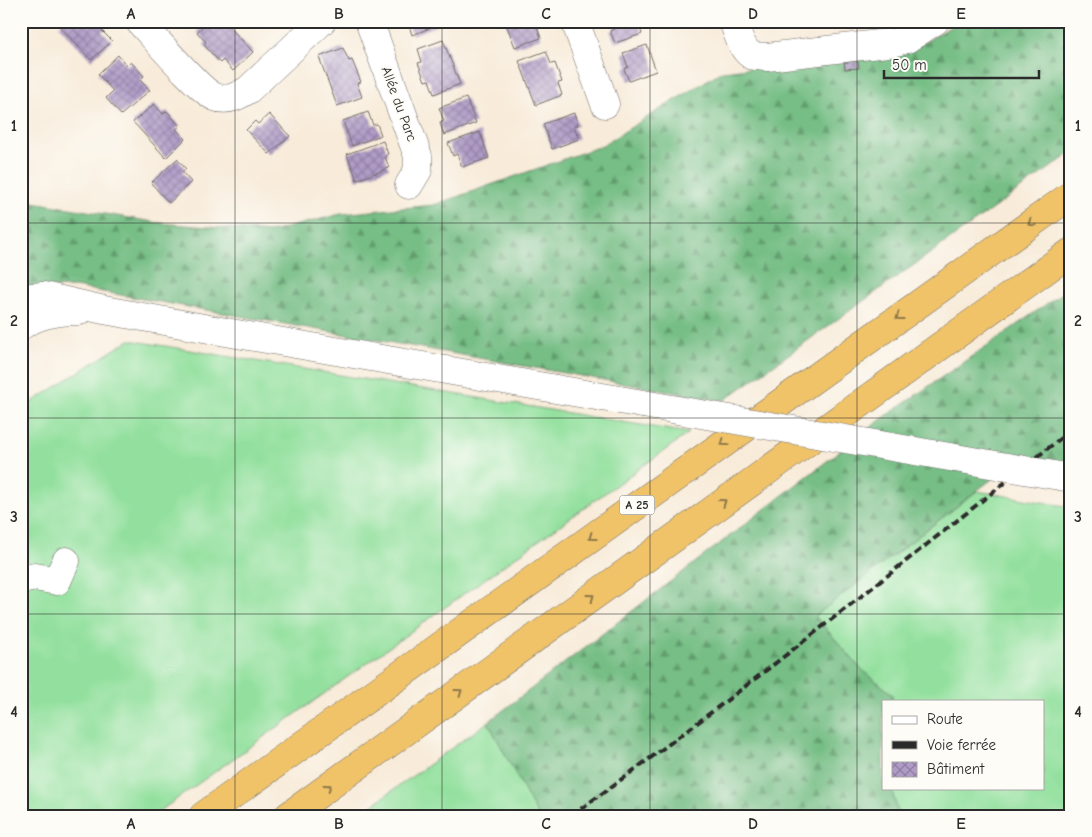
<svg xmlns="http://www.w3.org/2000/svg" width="1092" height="837" font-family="'Comic Neue',sans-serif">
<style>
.grass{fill:#93e09e;stroke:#5f8664}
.forest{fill:url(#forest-firs);stroke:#507458}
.building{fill:url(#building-cross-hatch)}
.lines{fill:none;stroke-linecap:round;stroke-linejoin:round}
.minor-casing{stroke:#736e68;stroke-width:29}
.highway-casing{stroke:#736e68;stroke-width:29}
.minor{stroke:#fff;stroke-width:28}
.highway{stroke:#f0c369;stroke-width:28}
.rail{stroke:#2b2b2b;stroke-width:4;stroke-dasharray:8 4;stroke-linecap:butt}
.minor-bridge-casing{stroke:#736e68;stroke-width:29;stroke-linecap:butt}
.minor-bridge{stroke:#fff;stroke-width:28}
.oneway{stroke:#8e774a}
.grid{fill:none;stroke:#2b2b2b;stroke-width:1;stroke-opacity:0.55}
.labels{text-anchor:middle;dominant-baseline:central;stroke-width:4.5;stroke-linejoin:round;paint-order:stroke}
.shield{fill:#fdfcf7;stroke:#6a6a68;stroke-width:1}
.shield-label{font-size:12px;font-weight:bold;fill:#2b2b2b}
.street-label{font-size:14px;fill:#2b2b2b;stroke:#fdfcf7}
.neatline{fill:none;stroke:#2b2b2b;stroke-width:2}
.grid-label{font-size:16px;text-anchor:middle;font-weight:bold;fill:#2b2b2b}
</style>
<defs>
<pattern id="forest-firs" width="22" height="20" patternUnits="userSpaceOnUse" patternTransform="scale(1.25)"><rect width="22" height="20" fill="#76be85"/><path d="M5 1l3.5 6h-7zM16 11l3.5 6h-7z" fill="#619b6d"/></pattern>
<pattern id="building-cross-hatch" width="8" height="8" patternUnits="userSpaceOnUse" patternTransform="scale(1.25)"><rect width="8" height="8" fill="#b09bc7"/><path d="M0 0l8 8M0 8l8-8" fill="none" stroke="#8f7fa2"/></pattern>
</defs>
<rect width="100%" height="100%" fill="#fdfcf7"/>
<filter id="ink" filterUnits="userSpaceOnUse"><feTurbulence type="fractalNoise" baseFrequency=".02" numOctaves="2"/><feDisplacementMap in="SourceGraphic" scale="10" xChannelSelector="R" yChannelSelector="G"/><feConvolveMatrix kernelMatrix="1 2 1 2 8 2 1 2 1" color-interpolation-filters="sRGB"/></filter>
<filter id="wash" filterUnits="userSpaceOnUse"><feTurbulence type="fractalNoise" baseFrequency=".0096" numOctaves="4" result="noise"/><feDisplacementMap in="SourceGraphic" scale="20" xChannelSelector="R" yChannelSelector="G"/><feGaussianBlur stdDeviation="1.12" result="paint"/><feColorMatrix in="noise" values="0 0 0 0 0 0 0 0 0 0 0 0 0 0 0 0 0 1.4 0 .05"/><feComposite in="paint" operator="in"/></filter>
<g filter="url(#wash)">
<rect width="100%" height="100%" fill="#f8ebd9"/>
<g class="grass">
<polygon points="129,340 689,433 153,816 21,816 21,409"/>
<polygon points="977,491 1071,507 1071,816 899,816 891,788 1043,788 1043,701 892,701 892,694 860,668 815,616"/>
<polygon points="488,722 538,816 357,816"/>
</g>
<g class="forest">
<polygon points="960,21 1071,21 1071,153 723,401 75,287 21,288 21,200 159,223 270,232 341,214 434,205 601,146 722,71 912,50"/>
<polygon points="1071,287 1071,463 1023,455 815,616 860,668 892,694 892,701 883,701 883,788 891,788 899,816 538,816 488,722 879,421"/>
</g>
<g id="blocks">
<g class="building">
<polygon points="64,21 99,21 106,28 102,31 112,41 91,60 59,26"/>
<polygon points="209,21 224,21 253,52 233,71 223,60 220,63 204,45 206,42 197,32"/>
<polygon points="403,21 436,21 438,25 412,35 408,22 403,24"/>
<polygon points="505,21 542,21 536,24 541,38 515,47"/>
<polygon points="611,21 638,21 642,34 615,43 610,31 614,29"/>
<polygon points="443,40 460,84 434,94 429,80 425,81 418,63 422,62 418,49"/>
<polygon points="647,45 656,71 629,81 624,69 628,67 623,53"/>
<polygon points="343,48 349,61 352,60 361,82 357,83 362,97 337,106 319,57"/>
<polygon points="546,51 551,64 555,63 562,82 558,83 562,95 536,105 519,61"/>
<polygon points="118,55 127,66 131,62 144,76 140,80 150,90 121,115 106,98 113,91 98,74"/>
<polygon points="858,61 859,68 845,69 844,62"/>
<polygon points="466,98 476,123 444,135 440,123 444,121 439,108"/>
<polygon points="154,104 163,114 167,111 180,126 176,129 185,139 166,158 133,122"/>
<polygon points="368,112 373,125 377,124 381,135 352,146 343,121"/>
<polygon points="574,113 578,125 574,126 579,139 552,149 543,124"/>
<polygon points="269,114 290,136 269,154 246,130 255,121 258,124"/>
<polygon points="480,132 489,158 462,167 457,154 453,156 448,143"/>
<polygon points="383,141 388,154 385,156 389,168 357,180 347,154"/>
<polygon points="177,159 186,169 182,172 191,182 169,203 151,183"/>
</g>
</g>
</g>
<g filter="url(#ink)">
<use href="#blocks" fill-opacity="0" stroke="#736e68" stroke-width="1"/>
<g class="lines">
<defs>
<g id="minor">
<path d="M139,21c14,15 62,71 76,76 12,5 23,-1 33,-7l74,-69"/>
<polyline points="369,21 418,156 418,170 409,185"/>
<polyline points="575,21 605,104"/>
<path d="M733,21c4,10 8,28 18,34 4,2 11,1 16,2l129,-15 11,-3 28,-18"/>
<polyline points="21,298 43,296 104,310 237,334 643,404"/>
<path d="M21,326c17,-12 38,-15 58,-15"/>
<polyline points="21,580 35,577 57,581 66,561"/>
</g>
<g id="highway">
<polyline points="203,816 1071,195"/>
<polyline points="288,816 1071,252"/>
</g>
</defs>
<use href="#minor" class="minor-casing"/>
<use href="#highway" class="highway-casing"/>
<use href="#minor" class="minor"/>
<use href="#highway" class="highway"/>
<path class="rail" d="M571,816c171,-123 335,-255 500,-386"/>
<defs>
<polyline id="minor-bridge" points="643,404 1071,478"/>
</defs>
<use href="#minor-bridge" class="minor-bridge-casing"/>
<use href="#minor-bridge" class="minor-bridge"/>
</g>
<defs><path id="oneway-chevron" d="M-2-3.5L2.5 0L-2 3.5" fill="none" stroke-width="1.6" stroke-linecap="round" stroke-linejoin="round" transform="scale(1.25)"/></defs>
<g class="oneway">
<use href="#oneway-chevron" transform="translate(1031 223) rotate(145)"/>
<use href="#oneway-chevron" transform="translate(899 317) rotate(144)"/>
<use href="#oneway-chevron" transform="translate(724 443) rotate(144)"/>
<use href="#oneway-chevron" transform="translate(723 502) rotate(-36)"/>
<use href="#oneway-chevron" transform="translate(592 537) rotate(144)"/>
<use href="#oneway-chevron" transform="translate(591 597) rotate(-36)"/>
<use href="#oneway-chevron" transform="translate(459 692) rotate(-36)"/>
<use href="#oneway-chevron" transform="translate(328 787) rotate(-36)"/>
</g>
</g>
<path class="grid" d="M235,21v795M442,21v795M650,21v795M857,21v795M21,223h1050M21,418h1050M21,614h1050"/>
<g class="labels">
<rect class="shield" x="619.5" y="495.5" width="35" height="19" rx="4"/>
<g class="shield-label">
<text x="637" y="505">A 25</text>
</g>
<g class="street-label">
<text transform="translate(399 104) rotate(70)">Allée du Parc</text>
</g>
</g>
<rect width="1092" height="837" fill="none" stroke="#fdfcf7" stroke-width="55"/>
<rect x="882" y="700" width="162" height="90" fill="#fdfcf7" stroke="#a9a8a5"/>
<rect x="892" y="716" width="25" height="8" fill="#ffffff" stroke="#a9a8a5"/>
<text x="927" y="724" font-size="15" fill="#2b2b2b">Route</text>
<rect x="892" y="741" width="25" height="8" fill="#2b2b2b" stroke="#a9a8a5"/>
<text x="927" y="750" font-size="15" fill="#2b2b2b">Voie ferrée</text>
<rect x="892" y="762" width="25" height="15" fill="url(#building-cross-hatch)" stroke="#a9a8a5"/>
<text x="927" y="774" font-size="15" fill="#2b2b2b">Bâtiment</text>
<path d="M884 70v8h155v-8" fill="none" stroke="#2b2b2b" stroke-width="2.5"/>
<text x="892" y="70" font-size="15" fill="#2b2b2b" stroke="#fdfcf7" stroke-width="4" paint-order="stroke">50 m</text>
<rect x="28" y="28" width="1036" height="782" class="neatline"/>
<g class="grid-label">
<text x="131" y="19">A</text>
<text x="339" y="19">B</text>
<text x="546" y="19">C</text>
<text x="753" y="19">D</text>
<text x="961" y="19">E</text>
<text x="14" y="131">1</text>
<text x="1078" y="131">1</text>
<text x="14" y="326">2</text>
<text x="1078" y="326">2</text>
<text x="14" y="522">3</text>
<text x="1078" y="522">3</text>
<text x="14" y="717">4</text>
<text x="1078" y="717">4</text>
<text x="131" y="829">A</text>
<text x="339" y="829">B</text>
<text x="546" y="829">C</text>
<text x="753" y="829">D</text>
<text x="961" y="829">E</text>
</g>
</svg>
